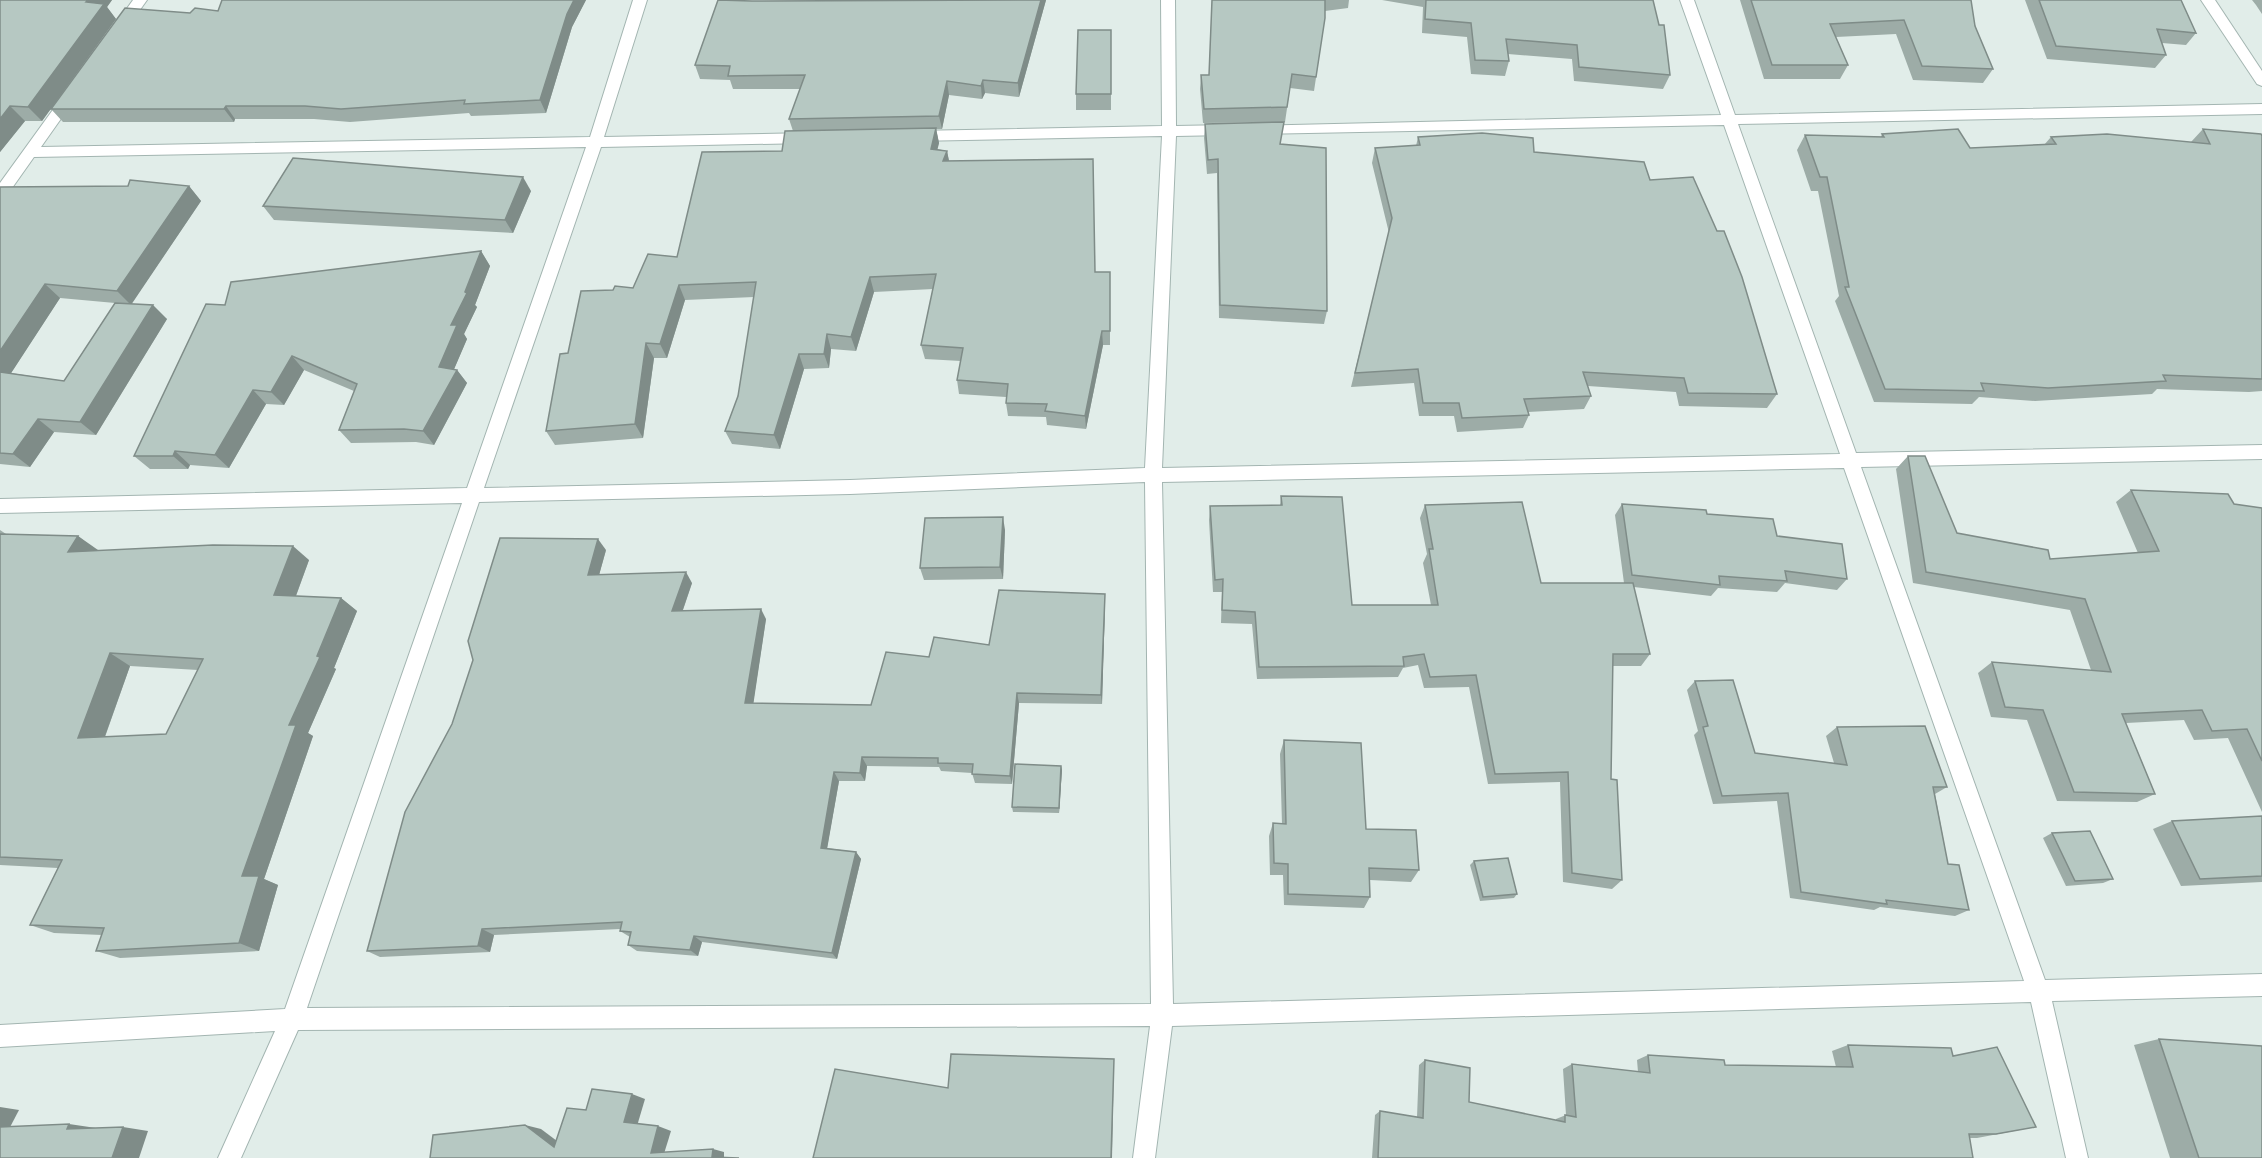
<svg xmlns="http://www.w3.org/2000/svg" width="2262" height="1158" font-family="'Sofia Sans Condensed',sans-serif">
<style>
.lines{fill:none;stroke-linecap:round;stroke-linejoin:round}
.street-casing{stroke:#a3b5b1;stroke-width:2}
.street{fill:#fff;fill-rule:evenodd}
.wall{fill:#9daca7;fill-rule:evenodd}
.shaded-wall{fill:#7f8c88}
.building{fill:#b6c8c2;stroke:#7f8c88;stroke-width:1.5;fill-rule:evenodd}
</style>
<rect width="100%" height="100%" fill="#e1ede9"/>
<g class="lines">
<defs>
<g id="street">
<polygon points="133,0 147,0 125,31 115,31 113,28"/>
<path d="M633,0h14l-43,137 205,-4 7,5 -7,5 -208,4 -117,341 366,-8 295,-12 17,-332 -248,5 -7,-5 7,-5 248,-5 -1,-126h14l1,126 52,-1 7,5 -7,5 -52,1 -14,332 678,-14 -116,-329 -465,9 -7,-5 2,-3 467,-11 -41,-115h14l41,115 527,-11v10l-524,10 118,329 406,-8v14l-401,8 184,513 217,-6v22l-210,5 36,157h-22l-35,-156 -859,24 -17,132h-22l17,-132 -852,4 -57,128h-23l57,-127 -275,16v-22l285,-16 177,-506 -462,10v-14l467,-11 119,-341 -552,10 -29,41 -5,1v-16l65,-90 5,-2 7,5 -36,51 549,-10zM1844,468l180,513 -851,23 -11,-522zM1145,482l6,522 -844,4 172,-506 371,-8z"/>
<polygon points="2201,0 2215,0 2262,71 2262,86 2257,84"/>
</g>
</defs>
<use href="#street" class="street-casing"/>
<use href="#street" class="street"/>
</g>
<g class="wall">
<polygon points="0,0 112,0 107,7 116,19 42,121 25,121 0,152"/>
<polygon points="222,0 586,0 572,27 546,113 471,116 469,113 350,122 314,119 235,119 234,122 63,122 51,109 190,13 218,11"/>
<polygon points="1046,0 1019,97 985,93 982,99 949,95 942,129 936,129 939,143 937,149 947,151 949,161 1095,272 1110,272 1110,345 1103,345 1086,429 1047,425 1046,417 1008,416 1006,403 1006,397 959,394 957,380 961,361 925,359 921,345 933,289 874,292 856,351 831,349 829,368 804,369 780,449 732,444 725,431 738,396 754,297 685,300 667,358 654,358 643,438 555,445 546,431 568,353 613,290 633,288 677,257 782,151 793,131 789,119 800,89 733,89 730,80 700,79 695,65 752,1"/>
<polygon points="1212,0 1349,0 1348,8 1325,11 1325,18 1314,91 1290,88 1285,122 1203,123 1200,89 1201,75 1209,75"/>
<polygon points="1382,0 1653,0 1670,75 1663,89 1574,81 1572,59 1508,54 1509,61 1505,76 1471,74 1467,37 1422,33 1423,7"/>
<polygon points="1740,0 1971,0 1975,26 1993,69 1983,83 1913,80 1896,34 1836,37 1848,65 1840,79 1764,79"/>
<polygon points="2025,0 2181,0 2196,33 2186,45 2162,43 2166,55 2155,68 2047,59"/>
<polygon points="2252,0 2262,0 2262,14 2256,5"/>
<polygon points="1111,30 1111,110 1076,110 1076,94"/>
<polygon points="1205,124 1281,144 1327,311 1324,324 1219,318 1217,173 1207,174 1204,138"/>
<polygon points="2203,129 2262,136 2262,391 2249,392 2157,389 2152,394 2035,401 1979,397 1972,404 1874,402 1835,301 1839,296 1818,191 1811,191 1797,150 1805,135 1881,137 1882,134 1970,148 2044,145 2051,137 2191,142"/>
<polygon points="1418,137 1534,152 1650,180 1777,394 1767,408 1679,406 1676,392 1588,386 1591,396 1584,409 1528,412 1529,415 1523,428 1457,432 1454,416 1419,416 1414,383 1351,387 1389,233 1372,163 1375,148 1416,146"/>
<path d="M189,186l12,15 -70,103 36,15 -71,116 -42,-3 -24,35 -30,-3v-277zM60,298l55,5 -51,78 -53,-8z"/>
<polygon points="531,191 513,233 274,220 263,206"/>
<polygon points="481,251 490,266 475,305 477,307 464,334 467,339 454,369 457,370 467,383 434,445 416,442 351,443 339,430 354,391 304,370 284,405 266,404 229,468 190,465 188,469 150,469 134,456 225,305"/>
<polygon points="1908,456 1957,533 2050,559 2138,553 2116,502 2131,490 2262,508 2262,812 2228,738 2194,740 2184,720 2126,723 2155,794 2137,802 2057,801 2027,720 1991,717 1978,673 1992,662 2091,670 2070,610 1913,583 1896,469"/>
<polygon points="1281,496 1352,605 1431,605 1423,563 1427,554 1420,518 1425,505 1541,583 1624,583 1615,515 1622,504 1707,514 1777,536 1847,579 1837,590 1785,583 1777,592 1718,588 1711,596 1634,587 1650,654 1641,666 1613,666 1611,779 1622,880 1612,889 1563,882 1560,782 1488,784 1469,687 1424,688 1418,665 1403,668 1398,677 1257,679 1252,624 1221,623 1222,592 1213,592 1209,520 1210,506 1280,505"/>
<path d="M0,530l6,4 72,2 19,15 212,9 -13,36 45,2 16,13 -23,57 2,1 -28,64 5,3 -49,143 14,6 -19,66 -139,7 -24,-7 6,-16 -48,-2 -24,-8 28,-57 -58,-3zM130,666l68,4 -32,64 -61,3z"/>
<polygon points="1005,530 1003,579 924,580 920,568"/>
<polygon points="606,550 599,575 692,583 683,610 766,619 753,703 871,705 929,657 989,645 1105,605 1102,704 1019,703 1012,784 975,783 972,773 941,771 939,767 867,766 865,781 839,781 827,848 856,852 861,859 837,959 702,942 698,956 637,951 628,945 630,937 620,931 620,929 494,935 490,952 380,957 367,951"/>
<polygon points="1695,681 1755,753 1834,763 1826,736 1837,727 1947,787 1935,794 1948,864 1969,910 1955,916 1880,907 1874,910 1790,898 1777,801 1713,804 1694,735 1698,731 1687,690"/>
<polygon points="1284,740 1366,829 1419,870 1411,882 1370,880 1370,897 1364,908 1284,905 1283,875 1270,875 1269,836 1273,823 1282,824 1280,754"/>
<polygon points="1061,766 1062,770 1059,813 1013,812 1012,807"/>
<polygon points="2262,816 2262,882 2181,886 2153,829 2172,821"/>
<polygon points="2052,833 2113,879 2103,883 2066,886 2043,838"/>
<polygon points="1474,861 1517,894 1514,898 1480,901 1470,865"/>
<polygon points="2159,1039 2262,1158 2170,1158 2134,1045"/>
<polygon points="1848,1045 1953,1056 2036,1127 1977,1138 1970,1138 1972,1158 1372,1158 1375,1115 1380,1111 1417,1117 1419,1065 1425,1060 1469,1102 1556,1120 1556,1119 1566,1115 1563,1069 1572,1064 1638,1072 1637,1060 1648,1055 1725,1065 1836,1067 1832,1051"/>
</g>
<g class="shaded-wall">
<polygon points="88,0 112,0 107,7 116,19 42,121 28,107"/>
<polygon points="574,0 586,0 572,27 546,113 540,100 567,14"/>
<polygon points="1041,0 1046,0 1019,97 1018,83"/>
<polygon points="983,80 985,93 982,99 981,86"/>
<polygon points="947,81 949,95 942,129 939,116"/>
<polygon points="10,106 25,121 0,152 0,119"/>
<polygon points="226,106 235,119 234,122 224,109"/>
<polygon points="936,128 939,143 934,164 931,149"/>
<polygon points="947,151 950,166 943,161"/>
<polygon points="523,177 531,191 513,233 505,220"/>
<polygon points="189,186 201,201 131,305 117,291"/>
<polygon points="481,251 490,266 475,305 477,307 464,334 467,339 449,381 439,367 451,325"/>
<polygon points="870,277 874,292 856,351 851,337"/>
<polygon points="45,284 60,298 4,384 0,381 0,351"/>
<polygon points="679,285 685,300 667,358 660,344"/>
<polygon points="153,305 167,319 96,435 80,422"/>
<polygon points="1102,331 1103,345 1086,429 1085,416"/>
<polygon points="827,334 831,349 829,368 824,354"/>
<polygon points="646,343 654,358 643,438 635,424"/>
<polygon points="799,354 804,369 780,449 774,435"/>
<polygon points="292,356 304,370 284,405 271,392"/>
<polygon points="457,370 467,383 434,445 423,431"/>
<polygon points="253,390 266,404 229,468 215,455"/>
<polygon points="38,419 54,432 30,467 13,454"/>
<polygon points="175,451 190,465 188,469 173,456"/>
<polygon points="1003,517 1005,530 1003,579 1000,567"/>
<polygon points="78,536 98,550 89,567 68,552"/>
<polygon points="598,539 606,550 596,586 588,575"/>
<polygon points="293,546 309,560 291,609 274,595"/>
<polygon points="686,572 692,583 679,621 672,611"/>
<polygon points="1105,594 1105,605 1102,704 1101,695"/>
<polygon points="341,598 357,611 334,668 336,669 308,733 313,736 264,879 278,885 259,951 239,943 242,876 289,725"/>
<polygon points="761,609 766,619 752,713 745,703"/>
<polygon points="110,653 130,666 100,750 78,738"/>
<polygon points="1017,693 1019,703 1012,784 1010,776"/>
<polygon points="862,757 867,766 865,781 860,773"/>
<polygon points="1061,766 1062,770 1059,813 1059,808"/>
<polygon points="834,772 839,781 826,855 821,848"/>
<polygon points="856,852 861,859 837,959 832,953"/>
<polygon points="482,929 494,935 490,952 478,946"/>
<polygon points="694,936 702,942 698,956 690,950"/>
<polygon points="1114,1059 1112,1158 1111,1158"/>
<polygon points="632,1094 645,1099 637,1126 624,1122"/>
<polygon points="0,1107 19,1110 8,1131 0,1130"/>
<polygon points="69,1124 96,1128 67,1129"/>
<polygon points="525,1125 541,1129 569,1150 554,1147"/>
<polygon points="658,1126 671,1131 663,1157 651,1153"/>
<polygon points="123,1127 148,1131 139,1158 112,1158"/>
<polygon points="713,1149 724,1152 724,1158 712,1157"/>
</g>
<g class="building">
<polygon points="0,0 88,0 86,2 104,4 28,107 10,106 0,119"/>
<polygon points="222,0 574,0 567,14 540,100 464,104 465,100 341,109 305,106 226,106 224,109 51,109 125,8 190,13 195,8 218,11"/>
<polygon points="718,0 752,1 1041,0 1018,83 983,80 981,86 947,81 939,116 789,119 805,75 728,76 730,66 695,65"/>
<polygon points="1212,0 1325,0 1325,18 1316,77 1292,74 1287,107 1204,109 1201,75 1209,75"/>
<polygon points="1426,0 1653,0 1659,25 1664,25 1670,75 1579,67 1577,45 1506,39 1509,61 1475,60 1471,23 1425,19"/>
<polygon points="1751,0 1971,0 1975,26 1993,69 1922,66 1904,20 1830,24 1848,65 1772,65"/>
<polygon points="2039,0 2181,0 2196,33 2157,29 2166,55 2056,46"/>
<polygon points="1078,30 1111,30 1111,94 1076,94"/>
<polygon points="1284,122 1280,144 1326,148 1327,311 1220,305 1218,159 1208,160 1205,124"/>
<polygon points="936,128 931,149 947,151 943,161 1093,159 1095,272 1110,272 1110,331 1102,331 1085,416 1045,411 1047,404 1006,403 1008,384 957,380 963,348 921,345 936,274 870,277 851,337 827,334 824,354 799,354 774,435 725,431 738,396 756,282 679,285 660,344 646,343 635,424 546,431 560,354 568,353 581,291 613,290 615,286 633,288 648,254 677,257 702,152 782,151 785,131"/>
<polygon points="1958,129 1970,148 2056,144 2051,137 2107,134 2210,144 2203,129 2261,134 2262,136 2262,379 2163,375 2166,381 2048,388 1981,383 1984,391 1885,389 1845,287 1849,287 1827,177 1820,177 1805,135 1884,137 1882,134"/>
<polygon points="1482,133 1533,138 1534,152 1644,162 1650,180 1693,177 1717,231 1724,231 1742,277 1777,394 1688,393 1684,378 1583,372 1591,396 1524,399 1529,415 1462,418 1459,403 1423,403 1418,369 1355,373 1392,218 1375,148 1420,145 1418,137"/>
<polygon points="293,158 523,177 505,220 263,206"/>
<polygon points="130,180 189,186 117,291 45,284 0,351 0,187 128,186"/>
<polygon points="481,251 465,292 467,293 451,325 457,325 439,367 457,370 423,431 404,429 339,430 357,384 292,356 271,392 253,390 215,455 175,451 173,456 134,456 206,304 225,305 231,282"/>
<polygon points="115,303 153,305 80,422 38,419 13,454 0,453 0,372 64,381"/>
<polygon points="1908,456 1925,456 1957,533 2048,550 2050,559 2159,551 2131,490 2228,494 2234,504 2262,508 2262,761 2247,729 2212,731 2202,710 2122,714 2155,794 2074,792 2043,710 2005,707 1992,662 2111,672 2085,599 1926,572"/>
<polygon points="1281,496 1342,497 1352,605 1438,605 1429,549 1433,549 1425,505 1522,502 1541,583 1633,583 1650,654 1613,654 1611,779 1617,780 1622,880 1572,873 1568,772 1495,774 1476,675 1430,677 1424,654 1403,657 1404,666 1259,667 1255,612 1222,610 1223,579 1215,580 1210,506 1282,505"/>
<polygon points="1622,504 1706,510 1707,514 1773,519 1777,536 1842,544 1847,579 1785,571 1787,581 1719,576 1720,585 1632,575"/>
<polygon points="1003,517 1000,567 920,568 925,518"/>
<path d="M0,534l78,2 -10,16 145,-7 80,1 -19,49 67,3 -24,58 3,1 -31,68h7l-54,151h17l-20,67 -143,8 8,-23 -74,-3 32,-65 -62,-3zM110,653l93,6 -37,75 -88,4z"/>
<polygon points="500,538 598,539 588,575 686,572 672,611 761,609 745,703 871,705 886,652 929,657 934,637 989,645 999,590 1105,594 1101,695 1017,693 1010,776 972,774 973,764 938,763 938,758 862,757 860,773 834,772 821,848 856,852 832,953 694,936 690,950 628,945 631,932 620,931 622,922 482,929 478,946 367,951 405,812 452,724 473,660 468,641"/>
<polygon points="1733,680 1755,753 1847,765 1837,727 1925,726 1947,787 1933,787 1948,864 1959,865 1969,910 1886,900 1887,904 1801,892 1788,793 1722,796 1703,727 1708,726 1695,681"/>
<polygon points="1284,740 1361,743 1366,829 1416,830 1419,870 1369,868 1370,897 1288,894 1288,864 1274,863 1273,823 1286,824"/>
<polygon points="1015,764 1061,766 1059,808 1012,807"/>
<polygon points="2262,816 2262,876 2200,879 2172,821"/>
<polygon points="2090,831 2113,879 2075,881 2052,833"/>
<polygon points="1508,858 1517,894 1483,897 1474,861"/>
<polygon points="2159,1039 2262,1046 2262,1158 2199,1158"/>
<polygon points="1848,1045 1951,1048 1953,1056 1997,1047 2036,1127 1996,1134 1969,1134 1973,1158 1378,1158 1380,1111 1423,1118 1425,1060 1470,1068 1469,1102 1565,1122 1565,1115 1576,1117 1572,1064 1650,1073 1648,1055 1724,1060 1725,1065 1853,1067"/>
<polygon points="951,1054 1114,1059 1111,1158 813,1158 835,1069 948,1088"/>
<polygon points="592,1089 632,1094 624,1122 658,1126 651,1153 713,1149 712,1157 739,1158 430,1158 433,1135 525,1125 554,1147 567,1108 586,1110"/>
<polygon points="69,1124 67,1129 123,1127 112,1158 0,1158 0,1127"/>
</g>
</svg>
